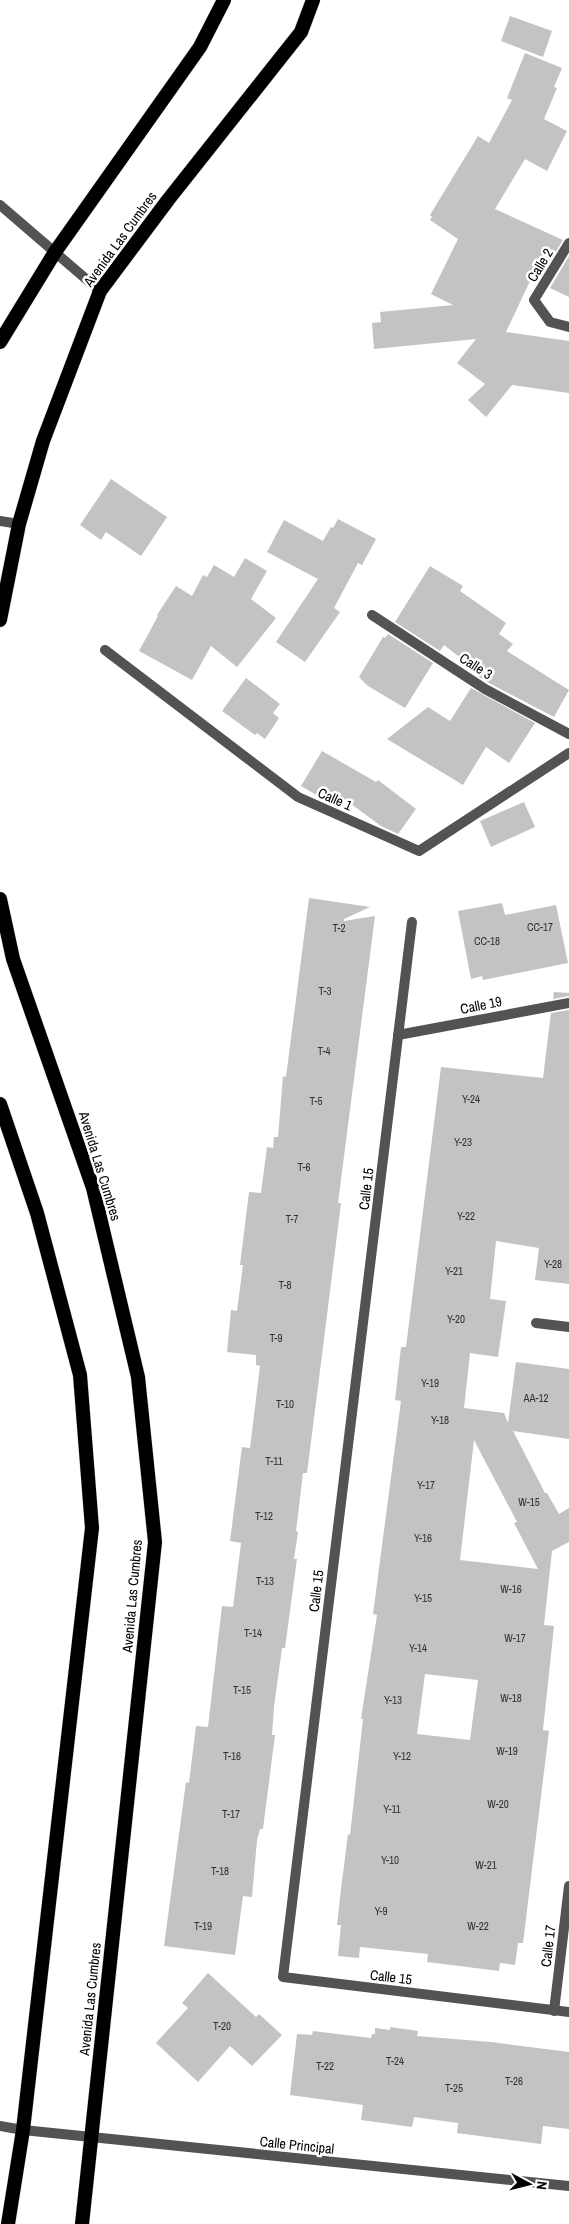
<svg xmlns="http://www.w3.org/2000/svg" width="569" height="2224" font-family="'Archivo Narrow',sans-serif">
<style>
.building{fill:#c3c3c3;fill-rule:evenodd}
.lines{fill:none;stroke-linecap:round;stroke-linejoin:round}
.trunk-casing{stroke:#dbdbdb;stroke-width:15}
.minor{stroke:#535353;stroke-width:10}
.tertiary{stroke:#535353;stroke-width:10}
.trunk{stroke:#000;stroke-width:14}
.labels{text-anchor:middle;dominant-baseline:central;stroke-width:5;stroke-linejoin:round;paint-order:stroke}
.number-label{font-size:11px;fill:#313131}
.street-label{font-size:14px;fill:#000;stroke:#fff}
</style>
<rect width="100%" height="100%" fill="#fff"/>
<g class="building">
<polygon points="510,16 552,31 543,57 501,41"/>
<polygon points="525,53 562,68 554,87 557,88 544,119 567,131 547,171 525,159 495,209 563,240 537,282 531,279 506,332 569,341 569,393 512,385 486,417 468,400 485,384 457,363 476,339 374,349 372,323 381,322 380,312 453,305 431,294 458,239 430,220 432,217 430,215 478,136 489,143 512,100 507,98"/>
<polygon points="569,256 569,297 550,288"/>
<polygon points="111,479 167,517 141,556 106,532 101,540 80,525"/>
<polygon points="338,519 376,539 362,565 358,563 334,608 340,612 305,662 276,642 318,579 267,552 284,520 323,541 331,527 333,528"/>
<polygon points="245,558 267,571 251,599 276,618 237,667 211,646 192,680 139,651 158,616 157,615 176,586 192,596 203,575 207,577 214,565 234,577"/>
<polygon points="430,566 463,586 460,591 506,623 499,634 513,644 507,651 569,690 554,717 489,683 478,676 480,673 444,645 440,651 395,622"/>
<polygon points="388,634 433,663 405,708 368,686 359,677 383,637 385,638"/>
<polygon points="246,678 280,704 273,713 279,718 265,739 257,733 255,735 222,711"/>
<polygon points="471,688 535,723 509,763 486,747 463,785 387,739 428,707 450,721"/>
<polygon points="322,751 376,782 378,780 416,809 398,834 381,826 343,798 337,807 301,786"/>
<polygon points="524,802 535,827 491,847 480,821"/>
<polygon points="309,898 370,907 344,919 344,921 375,916 338,1203 341,1203 322,1355 307,1473 303,1473 296,1531 298,1532 294,1559 297,1559 289,1618 285,1648 282,1648 274,1707 272,1735 275,1735 263,1829 260,1829 257,1840 252,1897 243,1896 235,1955 164,1946 186,1782 189,1783 196,1726 208,1727 222,1606 233,1607 241,1543 230,1541 242,1447 250,1448 260,1366 256,1365 256,1355 227,1352 231,1310 237,1311 243,1265 240,1265 249,1192 261,1193 267,1147 273,1148 274,1137 278,1137 283,1076 286,1077"/>
<polygon points="502,903 505,915 556,905 568,963 483,980 482,976 471,979 458,911"/>
<polygon points="554,992 569,993 569,996 553,999"/>
<path d="M569,1010v274l-34,-4 4,-32 -43,-7 -6,58 16,2 -8,56 -28,-4 -6,55 40,5 4,10 8,-61 53,7v70l-56,-8 32,62h2l12,21 10,-6v34l-17,9 -8,74 10,1 -11,104 6,1 -26,212h-5l-3,22 -15,-2 -1,8 -72,-9 1,-8 -68,-7 -1,11 -21,-2 3,-31h-4l4,-36 7,-55 2,1 13,-116h-2l16,-104 -4,-1 28,-213 -6,-1 6,-53h5l35,-280 102,11 8,-65zM474,1440l43,82 -3,1 24,46 -78,-9zM425,1674l53,6 -8,60 -53,-6z"/>
<polygon points="208,1973 256,2017 259,2014 282,2035 252,2066 230,2046 198,2082 156,2043 188,2008 182,2003"/>
<polygon points="390,2027 418,2031 417,2036 491,2042 569,2052 569,2129 543,2126 541,2144 457,2133 458,2123 414,2117 412,2127 361,2120 363,2105 290,2095 297,2034 312,2035 313,2031 371,2038 372,2034 375,2034 375,2028 390,2030"/>
</g>
<g class="lines">
<defs>
<g id="trunk">
<polyline points="0,342 55,252 200,47 224,0"/>
<polyline points="0,620 19,524 43,441 100,291 168,200 301,32 313,0"/>
<polyline points="0,899 13,959 93,1188 138,1377 155,1542 82,2224"/>
<polyline points="0,1104 37,1213 80,1375 92,1528 23,2130 8,2224"/>
</g>
</defs>
<use href="#trunk" class="trunk-casing"/>
<g class="minor">
<polyline points="0,205 100,291"/>
<polyline points="569,243 534,300 550,322 569,327"/>
<polyline points="0,521 19,524"/>
<polyline points="372,615 485,689 569,734"/>
<polyline points="105,650 298,797 419,851 569,753"/>
<polyline points="412,922 283,1977 569,2012"/>
<polyline points="398,1035 569,1003"/>
<polyline points="536,1323 569,1327"/>
<polyline points="554,2011 569,1886"/>
<polyline points="23,2130 569,2186"/>
</g>
<polyline class="tertiary" points="0,2126 23,2130"/>
<use href="#trunk" class="trunk"/>
</g>
<g class="labels">
<g class="number-label">
<text x="540" y="927">CC-17</text>
<text x="339" y="928">T-2</text>
<text x="487" y="941">CC-18</text>
<text x="325" y="991">T-3</text>
<text x="324" y="1051">T-4</text>
<text x="471" y="1099">Y-24</text>
<text x="316" y="1101">T-5</text>
<text x="463" y="1142">Y-23</text>
<text x="304" y="1167">T-6</text>
<text x="466" y="1216">Y-22</text>
<text x="292" y="1219">T-7</text>
<text x="553" y="1264">Y-28</text>
<text x="454" y="1271">Y-21</text>
<text x="285" y="1285">T-8</text>
<text x="456" y="1319">Y-20</text>
<text x="276" y="1338">T-9</text>
<text x="430" y="1383">Y-19</text>
<text x="536" y="1398">AA-12</text>
<text x="285" y="1404">T-10</text>
<text x="440" y="1420">Y-18</text>
<text x="274" y="1461">T-11</text>
<text x="426" y="1485">Y-17</text>
<text x="529" y="1502">W-15</text>
<text x="264" y="1516">T-12</text>
<text x="423" y="1538">Y-16</text>
<text x="265" y="1581">T-13</text>
<text x="511" y="1589">W-16</text>
<text x="423" y="1598">Y-15</text>
<text x="253" y="1633">T-14</text>
<text x="515" y="1638">W-17</text>
<text x="418" y="1648">Y-14</text>
<text x="242" y="1690">T-15</text>
<text x="511" y="1698">W-18</text>
<text x="393" y="1700">Y-13</text>
<text x="507" y="1751">W-19</text>
<text x="232" y="1756">T-16</text>
<text x="402" y="1756">Y-12</text>
<text x="498" y="1804">W-20</text>
<text x="392" y="1809">Y-11</text>
<text x="231" y="1814">T-17</text>
<text x="390" y="1860">Y-10</text>
<text x="486" y="1865">W-21</text>
<text x="220" y="1871">T-18</text>
<text x="381" y="1911">Y-9</text>
<text x="203" y="1926">T-19</text>
<text x="478" y="1926">W-22</text>
<text x="222" y="2026">T-20</text>
<text x="395" y="2061">T-24</text>
<text x="325" y="2066">T-22</text>
<text x="514" y="2081">T-26</text>
<text x="454" y="2088">T-25</text>
</g>
<g class="street-label">
<text transform="translate(120 239) rotate(-54)">Avenida Las Cumbres</text>
<text transform="translate(540 265) rotate(-59)">Calle 2</text>
<text transform="translate(476 666) rotate(33)">Calle 3</text>
<text transform="translate(335 799) rotate(24)">Calle 1</text>
<text transform="translate(481 1005) rotate(-11)">Calle 19</text>
<text transform="translate(100 1166) rotate(73)">Avenida Las Cumbres</text>
<text transform="translate(366 1189) rotate(-83)">Calle 15</text>
<text transform="translate(316 1591) rotate(-83)">Calle 15</text>
<text transform="translate(132 1596) rotate(-85)">Avenida Las Cumbres</text>
<text transform="translate(548 1946) rotate(-83)">Calle 17</text>
<text transform="translate(391 1977) rotate(7)">Calle 15</text>
<text transform="translate(90 1999) rotate(-84)">Avenida Las Cumbres</text>
<text transform="translate(297 2145) rotate(6)">Calle Principal</text>
</g>
</g>
<g transform="translate(529 2184) rotate(97)" stroke="#ffffff" stroke-width="4" paint-order="stroke">
<path d="M0-4L9 19L0 12L-9 19Z" fill="#000000"/>
<text y="-8" font-size="14" font-weight="bold" text-anchor="middle" fill="#000000">N</text>
</g>
</svg>
